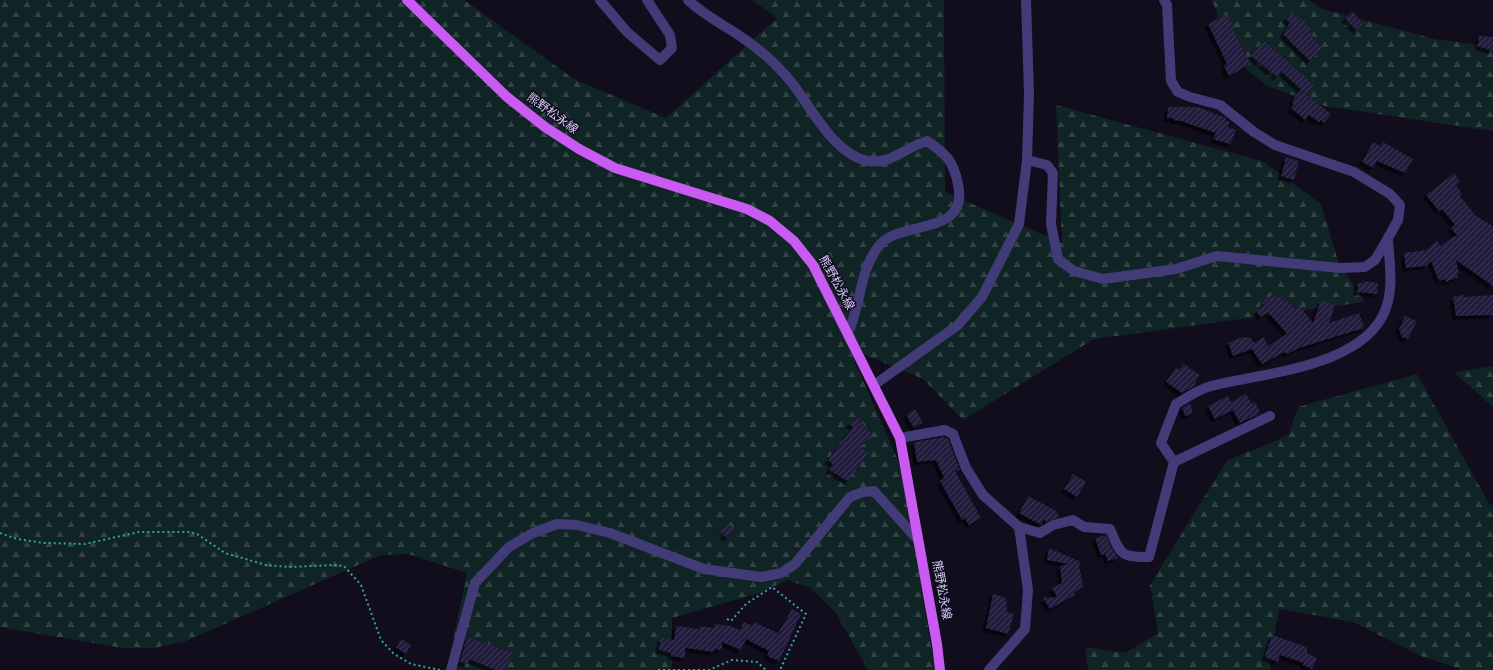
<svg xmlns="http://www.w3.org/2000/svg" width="1493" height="670" font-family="Overpass,'Noto Sans JP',sans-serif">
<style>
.forest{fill:url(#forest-firs)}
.building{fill:url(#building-hatch);filter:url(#shadow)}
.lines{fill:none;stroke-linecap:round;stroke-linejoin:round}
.path{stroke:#35a2a6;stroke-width:2;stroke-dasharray:2 3;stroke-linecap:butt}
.minor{stroke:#433b78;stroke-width:10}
.major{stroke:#c95bf3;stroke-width:10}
.labels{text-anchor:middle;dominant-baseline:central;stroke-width:3;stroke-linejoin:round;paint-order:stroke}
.street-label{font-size:12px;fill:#d6ccfb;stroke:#110d1c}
</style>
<defs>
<pattern id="forest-firs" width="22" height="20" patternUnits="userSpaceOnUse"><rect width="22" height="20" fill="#102426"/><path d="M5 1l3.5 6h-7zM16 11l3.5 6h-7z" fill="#324346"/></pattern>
<pattern id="building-hatch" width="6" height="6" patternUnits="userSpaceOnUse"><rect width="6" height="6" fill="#241a3c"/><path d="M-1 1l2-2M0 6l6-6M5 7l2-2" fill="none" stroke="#433a59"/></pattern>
<filter id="shadow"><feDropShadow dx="-3.5" dy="3.5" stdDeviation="0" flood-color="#0009"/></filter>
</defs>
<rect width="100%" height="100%" fill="#110d1c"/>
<g class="forest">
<polygon points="0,0 464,0 574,79 666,118 777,18 752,0 944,0 945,192 1062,243 1056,105 1262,161 1321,204 1339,264 1365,302 1094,339 963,420 923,379 849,348 902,470 935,670 868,670 836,613 811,588 787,580 760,593 672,618 672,670 447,670 467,573 408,554 381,555 186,641 154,648 122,648 0,627"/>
<polygon points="1212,0 1309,0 1322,9 1435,39 1473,44 1493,40 1493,131 1324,106 1267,86 1235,60"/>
<polygon points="1493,366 1493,407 1454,372"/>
<polygon points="1417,374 1490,505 1493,504 1493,670 1459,670 1460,669 1421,656 1353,622 1279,609 1273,641 1270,670 1088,670 1085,647 1125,653 1158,633 1150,585 1227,460 1271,443 1289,434 1298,407"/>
</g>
<g class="building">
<polygon points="1352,11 1363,23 1356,30 1345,18"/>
<polygon points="1292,12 1312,30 1310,32 1313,35 1311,37 1323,48 1310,61 1283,34 1290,23 1286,19"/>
<polygon points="1227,14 1235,30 1233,31 1251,64 1229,76 1224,66 1227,64 1208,24"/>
<polygon points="1479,36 1493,37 1493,51 1478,46"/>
<polygon points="1264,41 1314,85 1306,94 1282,72 1277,77 1251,56"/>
<polygon points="1301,90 1331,114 1324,123 1321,120 1319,122 1309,115 1305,120 1291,108 1294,104 1292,103 1295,97"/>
<polygon points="1168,107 1198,107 1226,118 1225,120 1230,122 1228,127 1236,130 1230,144 1213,139 1216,133 1181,121 1173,120 1174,118 1167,118"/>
<polygon points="1373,142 1380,146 1383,142 1413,159 1405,173 1377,161 1373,168 1362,162"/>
<polygon points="1286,157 1299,161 1294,180 1281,176"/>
<polygon points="1455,173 1460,183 1456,185 1462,194 1460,196 1476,216 1493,226 1493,286 1456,260 1459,274 1457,274 1458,277 1446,282 1445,279 1439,281 1431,261 1426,266 1406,268 1404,253 1426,250 1437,241 1440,246 1454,236 1458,237 1451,228 1455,225 1442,209 1439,211 1426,195"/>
<polygon points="1363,281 1378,283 1377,294 1357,292 1358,283 1363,283"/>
<polygon points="1274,293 1276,297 1279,295 1283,301 1285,299 1295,310 1300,306 1313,323 1321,300 1335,305 1329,323 1359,313 1364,328 1299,348 1287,354 1285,352 1262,364 1252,349 1233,356 1228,343 1243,337 1251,338 1254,343 1264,337 1268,346 1287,334 1268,312 1261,317 1256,311 1264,305 1262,303"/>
<polygon points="1463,295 1464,297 1493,295 1493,315 1456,316 1453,297"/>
<polygon points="1405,316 1417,321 1408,339 1402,337 1399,329"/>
<polygon points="1184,364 1200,375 1195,383 1196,385 1182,393 1166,382 1176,367 1179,370"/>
<polygon points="1246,394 1252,404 1255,402 1260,412 1257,415 1240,423 1233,410 1215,419 1208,406 1228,396 1231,402"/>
<polygon points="1190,403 1193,413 1185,416 1182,408"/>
<polygon points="915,409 923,422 914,428 906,415"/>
<polygon points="858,417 873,436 860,446 868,453 848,481 829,470 833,464 828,460 853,427 849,424"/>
<polygon points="944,437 948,439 960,470 955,471 981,518 969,525 965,518 962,520 940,481 944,478 936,460 917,462 914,442"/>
<polygon points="1073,474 1086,482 1077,497 1064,489"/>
<polygon points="1028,496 1056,511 1059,517 1046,522 1044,519 1041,525 1019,513"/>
<polygon points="728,523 735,529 727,538 720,532"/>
<polygon points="1106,535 1111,547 1118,558 1108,561 1105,554 1101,555 1095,538"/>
<polygon points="1049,548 1081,562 1079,565 1083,586 1074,593 1075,595 1050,609 1043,598 1057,597 1052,588 1062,583 1060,566 1069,564 1047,560"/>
<polygon points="993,594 1006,598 1007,612 1014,614 1008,634 986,628"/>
<polygon points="792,609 801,614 779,661 767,656 769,651 746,639 741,650 722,642 722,650 715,649 713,652 686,648 684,658 671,656 671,653 659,650 661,638 674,640 676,626 699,629 700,626 714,628 714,624 730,626 740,630 744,622 752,626 754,622 778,633"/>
<polygon points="1272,635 1307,647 1307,653 1317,658 1312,669 1303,665 1304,663 1280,655 1278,662 1265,657"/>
<polygon points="467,637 512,652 505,670 496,670 469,659 468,664 460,662"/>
<polygon points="401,639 411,645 406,654 396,648"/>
</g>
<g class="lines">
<g class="path">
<polyline points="0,533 17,539 44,543 85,544 139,532 188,532 197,534 225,553 266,565 290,567 333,565 344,566 361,585 381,640 394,654 411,664 440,670"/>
<polyline points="727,619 731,621 746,604 772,587 806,614 780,670"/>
<polyline points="658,670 709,670 732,660 757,662 766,670"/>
</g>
<g class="minor">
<polyline points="600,0 627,32 660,60 672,48 670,35 647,0"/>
<path d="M688,0c15,14 32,23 49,34 20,13 40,30 55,49 19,24 42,72 76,78 23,4 39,-15 59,-20 19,13 26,19 31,43 12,54 -59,34 -80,63 -19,25 -17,59 -30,86"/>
<polyline points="1027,160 1047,165 1053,173 1051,224 1058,259 1074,271 1103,279 1176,269 1217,256 1340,268 1365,267 1375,260 1388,238 1398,220 1400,205 1390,194 1354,172 1275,145 1254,132 1220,105 1190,97 1178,92 1171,81 1167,5 1164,0"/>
<polyline points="874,385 958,325 982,297 1019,224 1027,160 1029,93 1026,0"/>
<polyline points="900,438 945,430 953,434 966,468 983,495 1019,527 1028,590 1025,629 989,670"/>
<polyline points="1174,462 1270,416"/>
<path d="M1019,527l21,6 13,-8 20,-5 11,7 26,2c10,24 10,29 39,28l25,-95 -13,-19 15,-39c10,-6 23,-15 35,-18 51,-13 155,-19 175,-78 8,-22 3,-47 2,-70"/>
<polyline points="451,670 475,583 509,547 533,533 557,524 577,525 610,533 704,569 761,577 781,573 795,564 850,497 863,492 874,491 918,540"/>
</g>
<polyline class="major" points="407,0 507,97 545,127 579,149 615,168 747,209 770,221 794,241 813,265 900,438 937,644 940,670"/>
</g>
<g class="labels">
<g class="street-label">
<text transform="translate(552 114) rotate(36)">熊野松永線</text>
<text transform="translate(836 283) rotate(61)">熊野松永線</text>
<text transform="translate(941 590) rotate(80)">熊野松永線</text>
</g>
</g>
</svg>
